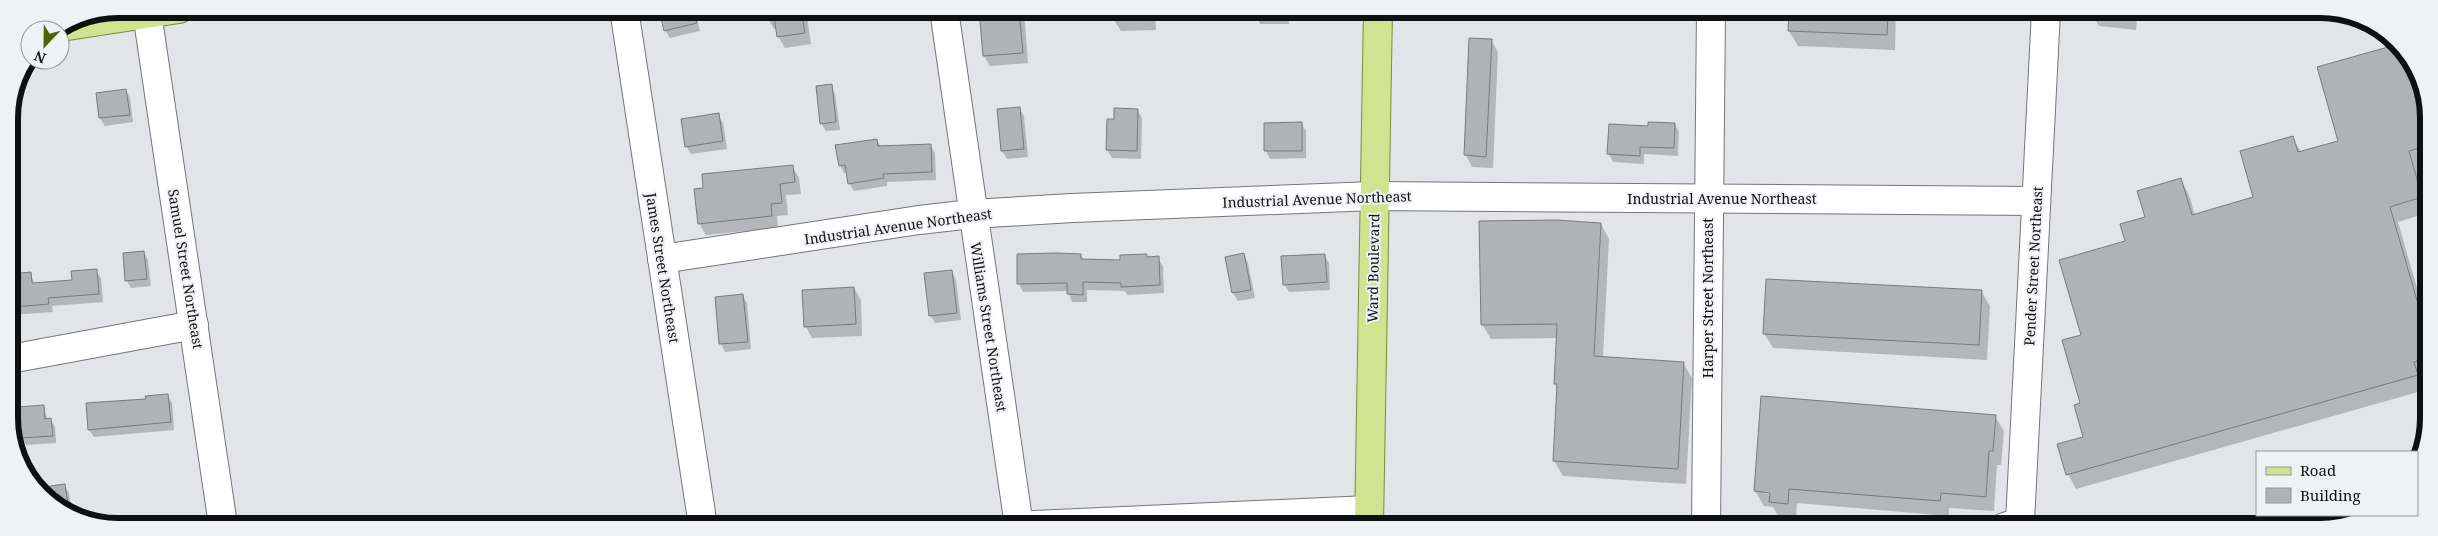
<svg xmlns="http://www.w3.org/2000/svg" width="2438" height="536" font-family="'Noto Serif',serif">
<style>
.shadow{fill:#0003;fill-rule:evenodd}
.building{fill:#b1b2b6;stroke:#797a7e}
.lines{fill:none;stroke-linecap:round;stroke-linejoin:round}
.minor-casing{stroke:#747679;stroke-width:30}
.major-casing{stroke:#798d35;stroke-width:30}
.minor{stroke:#fff;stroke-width:28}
.major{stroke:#d1e391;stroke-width:28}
.labels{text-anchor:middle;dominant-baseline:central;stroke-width:4;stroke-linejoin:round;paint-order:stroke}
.street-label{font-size:14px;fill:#0f1011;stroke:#f0f1f5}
.rim{fill:none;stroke:#0f1011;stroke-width:6}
</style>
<rect width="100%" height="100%" fill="#e3e4e8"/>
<g class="shadow">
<polygon points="660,9 695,9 700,31 670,38 665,30"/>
<polygon points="766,9 806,9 811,44 785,48 778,36 777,29 774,29 767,17"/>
<polygon points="980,10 1024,10 1028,63 990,66 984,56"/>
<polygon points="1113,10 1155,10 1156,30 1121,31 1114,20"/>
<polygon points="1254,10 1289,10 1289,24 1260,24"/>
<polygon points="1790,10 1896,10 1895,50 1798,46 1789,31"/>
<polygon points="2092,11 2138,11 2136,30 2099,26 2092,14"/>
<polygon points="1471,39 1491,40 1498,52 1493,168 1472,167 1466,155"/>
<polygon points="2395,47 2404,63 2408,61 2427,96 2427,163 2417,166 2427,202 2427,213 2398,222 2427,323 2427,375 2422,377 2425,390 2076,489 2068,474 2084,438 2082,404 2082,336 2126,242 2181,180 2189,195 2195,215 2255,198 2292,137 2301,152 2340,142"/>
<polygon points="831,86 835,94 840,130 826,131 821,123"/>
<polygon points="126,90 130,98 133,122 105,126 100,118"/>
<polygon points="1019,108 1024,116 1028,157 1007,159 1002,151 998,111"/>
<polygon points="1137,110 1142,118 1141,159 1112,158 1107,150 1115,121"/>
<polygon points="718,115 723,123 727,149 691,154 686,146"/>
<polygon points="1301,123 1306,131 1306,158 1270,159 1266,151"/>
<polygon points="1675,124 1679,132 1678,156 1644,154 1644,164 1613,162 1609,154 1649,128"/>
<polygon points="877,140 881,147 930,145 935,153 936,180 887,182 887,186 854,191 849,183 847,173 844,173 840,165"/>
<polygon points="792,166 799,178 801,194 786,195 788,215 777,216 778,228 706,235 699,223"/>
<polygon points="1601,224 1609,239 1603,358 1683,363 1692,378 1686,484 1563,476 1554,461 1558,390 1555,384 1558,338 1491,339 1482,324"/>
<polygon points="144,252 148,260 151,286 131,288 126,280"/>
<polygon points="1081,255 1084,260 1121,261 1158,258 1163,266 1164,293 1127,295 1125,291 1087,290 1087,302 1072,302 1068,291 1023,292 1019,284"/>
<polygon points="1244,255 1248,263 1255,298 1238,301 1233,293"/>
<polygon points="1324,255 1329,263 1330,290 1289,292 1284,284"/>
<polygon points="96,271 101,278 103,302 52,306 53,312 10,315 10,278 30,274 35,284 73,281"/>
<polygon points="952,272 956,280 961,320 935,323 930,315"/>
<polygon points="854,288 861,300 862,336 812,338 806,327"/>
<polygon points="1981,291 1990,306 1987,360 1773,348 1764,333"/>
<polygon points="742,295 747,303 751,349 725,352 721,344"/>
<polygon points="167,395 172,403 174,430 94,437 89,430 147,400"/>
<polygon points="43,407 48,420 51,420 55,427 56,443 26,445 23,439 11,441 11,410"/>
<path d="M1995,416l9,15 -3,34h-4l-3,46 -45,-3v8l-152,-13 -1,15 -17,-1 -6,-10 -9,-1 -9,-15zM1763,491l13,4 -13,-2z"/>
<polygon points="64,485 69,493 72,512 47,499"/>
<polygon points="2257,514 2339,515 2344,520 2327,527 2256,527 2252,519"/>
<polygon points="168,515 173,525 151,525 150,518"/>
</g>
<g class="building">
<polygon points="659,9 693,9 697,23 664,31"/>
<polygon points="773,9 801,9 805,33 777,37"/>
<polygon points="979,10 1019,10 1023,53 983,56"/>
<polygon points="1789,10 1888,10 1887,35 1788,31"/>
<polygon points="1469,38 1492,39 1486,157 1464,155"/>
<polygon points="2395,45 2401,62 2408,60 2427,96 2427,146 2409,151 2422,197 2390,207 2427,335 2427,358 2414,362 2418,375 2066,475 2057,444 2083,437 2074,405 2080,403 2062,340 2081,335 2059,260 2125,241 2120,224 2145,217 2137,191 2181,178 2192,215 2253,197 2240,151 2293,136 2298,152 2338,141 2317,67"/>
<polygon points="832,84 836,122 820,124 816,86"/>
<polygon points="126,89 130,115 99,118 96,93"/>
<polygon points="1020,107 1024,149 1001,151 997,109"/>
<polygon points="1114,108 1138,109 1137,151 1106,150 1107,119 1114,119"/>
<polygon points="719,113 723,141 685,147 681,119"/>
<polygon points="1302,122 1302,151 1264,151 1264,123"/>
<polygon points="1648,122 1675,123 1674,148 1640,147 1640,156 1607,154 1609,124 1648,126"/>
<polygon points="877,139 878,146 931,144 932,172 883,174 884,178 848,184 845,165 839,166 835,145"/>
<polygon points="793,165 795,182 780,184 782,203 771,204 772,216 698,224 694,189 703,188 702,174"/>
<polygon points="1556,220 1601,223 1594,356 1684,362 1678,469 1553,461 1557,384 1554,384 1557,324 1481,325 1479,221"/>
<polygon points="144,251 147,279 125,281 123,253"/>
<polygon points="1056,253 1081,254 1081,259 1120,260 1120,255 1147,254 1147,257 1159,256 1160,285 1121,287 1121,283 1083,282 1083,295 1067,294 1067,283 1017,284 1017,254"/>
<polygon points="1244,253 1251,290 1232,293 1225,257"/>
<polygon points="1325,254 1327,282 1283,285 1281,256"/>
<polygon points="97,269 99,294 48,298 49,304 13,307 11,274 31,272 32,283 72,280 71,271"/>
<polygon points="952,270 957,313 929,316 924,273"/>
<polygon points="1766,279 1982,290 1979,345 1763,334"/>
<polygon points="854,287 856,324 804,327 802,290"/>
<polygon points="743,294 748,342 719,344 715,297"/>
<polygon points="168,394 171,422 88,430 86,403 146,399 145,396"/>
<polygon points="1761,396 1996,415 1993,451 1989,451 1986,497 1941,493 1940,501 1789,489 1788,504 1769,502 1770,493 1754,491"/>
<polygon points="44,405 45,419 51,418 53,436 20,438 18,407"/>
<polygon points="65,484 69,511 41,496 37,488"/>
</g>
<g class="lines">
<defs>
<g id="minor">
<polyline points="624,9 703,526"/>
<polyline points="944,10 1019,526"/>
<polyline points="147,13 223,525"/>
<polyline points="662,259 919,220 972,214 1072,208 1374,196 2036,201"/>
<polyline points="10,359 194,325"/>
<polyline points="1012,526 1369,510"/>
<polyline points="1706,527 1711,10"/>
<polyline points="2004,527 2020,522 2046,11"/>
</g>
<g id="major">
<polyline points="61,27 179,9"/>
<polyline points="1369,526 1378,10"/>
</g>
</defs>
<use href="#minor" class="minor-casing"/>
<use href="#major" class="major-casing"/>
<use href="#minor" class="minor"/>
<use href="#major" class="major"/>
</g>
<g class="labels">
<g class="street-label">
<text x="1722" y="198">Industrial Avenue Northeast</text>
<text transform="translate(1317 199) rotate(-2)">Industrial Avenue Northeast</text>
<text transform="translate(898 226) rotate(-8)">Industrial Avenue Northeast</text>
<text transform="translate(2033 266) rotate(-87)">Pender Street Northeast</text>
<text transform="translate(663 268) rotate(81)">James Street Northeast</text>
<text transform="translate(1373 268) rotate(-89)">Ward Boulevard</text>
<text transform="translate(186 269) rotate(81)">Samuel Street Northeast</text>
<text transform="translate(1707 298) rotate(-90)">Harper Street Northeast</text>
<text transform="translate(989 327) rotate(81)">Williams Street Northeast</text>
</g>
</g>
<path d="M0 0H2438V536H0ZM118 18H2320A100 100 0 0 1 2420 118V418A100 100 0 0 1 2320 518H118A100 100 0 0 1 18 418V118A100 100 0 0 1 118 18Z" fill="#f0f1f5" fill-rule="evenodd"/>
<path class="rim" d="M118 18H2320A100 100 0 0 1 2420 118V418A100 100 0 0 1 2320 518H118A100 100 0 0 1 18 418V118A100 100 0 0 1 118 18Z"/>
<rect x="2256" y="451" width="162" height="65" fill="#f0f1f5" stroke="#96979a"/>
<rect x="2266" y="467" width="25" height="8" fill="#d1e391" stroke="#96979a"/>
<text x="2300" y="476" font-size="15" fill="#0f1011">Road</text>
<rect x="2266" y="488" width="25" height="15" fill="#b1b2b6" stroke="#96979a"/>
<text x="2300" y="501" font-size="15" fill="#0f1011">Building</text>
<g transform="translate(45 45) rotate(202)"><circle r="24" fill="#f0f1f5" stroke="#96979a"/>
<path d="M0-4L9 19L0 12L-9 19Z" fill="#506106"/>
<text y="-8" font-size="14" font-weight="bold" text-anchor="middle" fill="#0f1011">N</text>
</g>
</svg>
